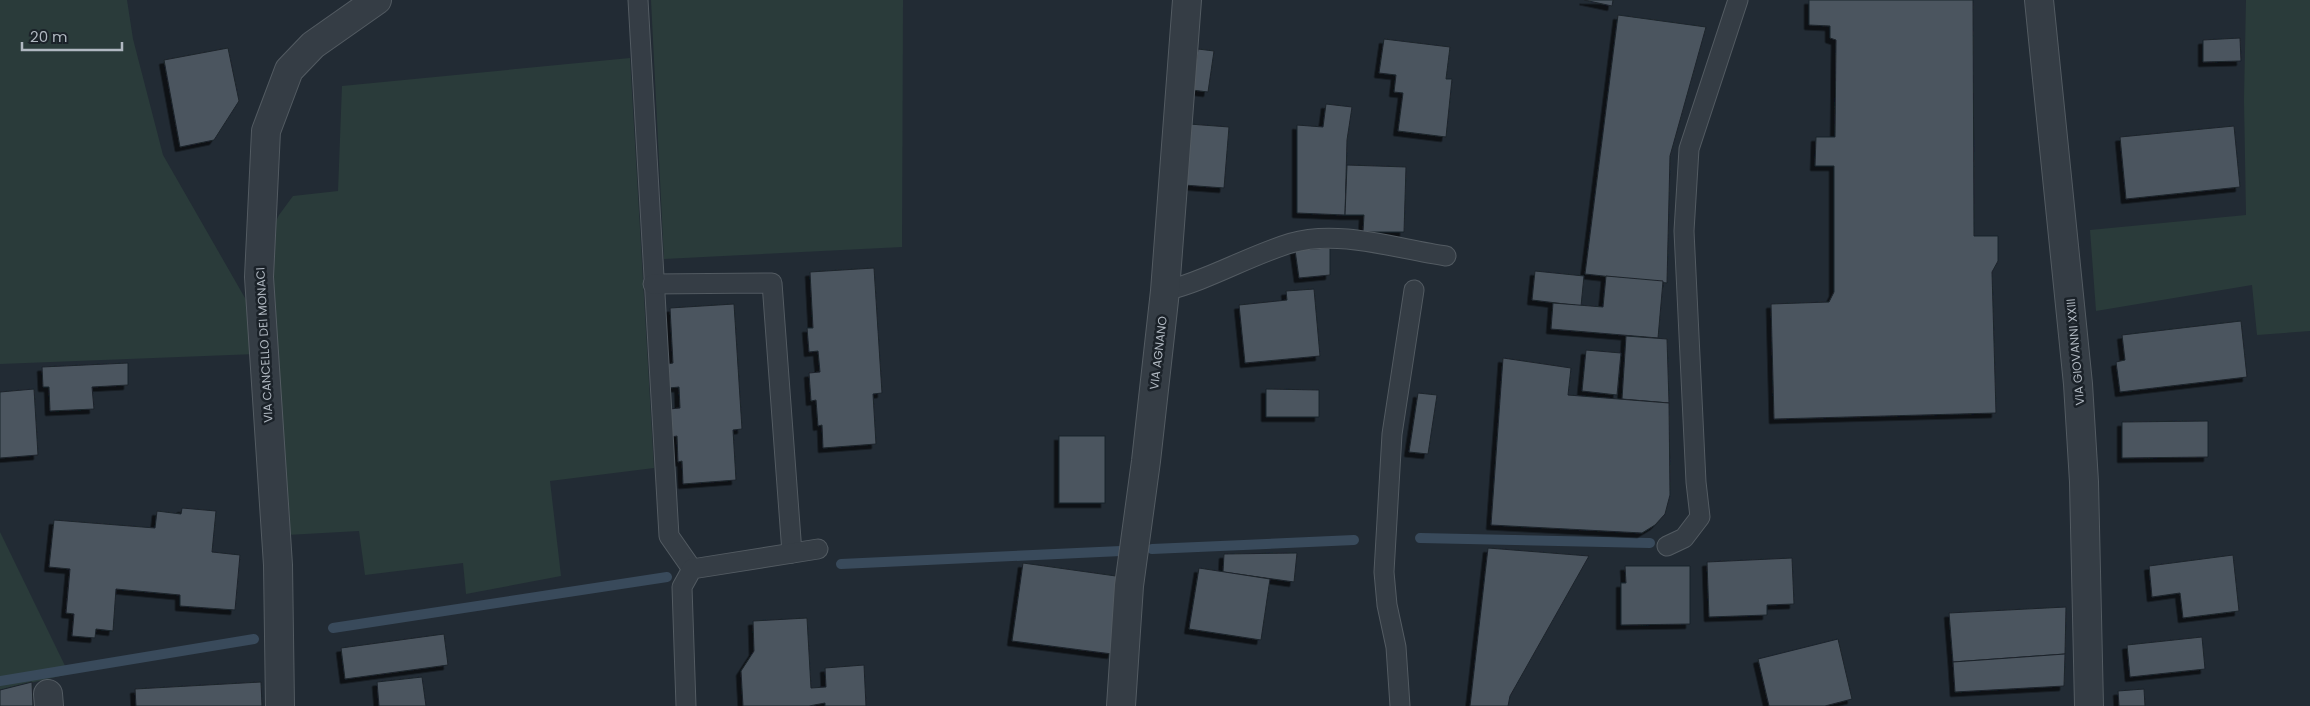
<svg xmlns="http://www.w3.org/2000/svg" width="2310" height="706" font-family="Poppins,sans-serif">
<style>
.green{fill:#2a3b3a}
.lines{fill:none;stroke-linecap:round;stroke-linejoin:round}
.stream{stroke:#394a5b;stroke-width:10}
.building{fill:#4b555f;stroke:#1d242b;filter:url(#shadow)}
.lane-casing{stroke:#535b62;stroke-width:21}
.street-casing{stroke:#535b62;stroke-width:30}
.lane{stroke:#353d45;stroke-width:19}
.street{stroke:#353d45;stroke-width:28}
.labels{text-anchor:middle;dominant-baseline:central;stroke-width:5;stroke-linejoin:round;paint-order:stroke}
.street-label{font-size:12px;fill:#b0b8c1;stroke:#1b2229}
</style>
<defs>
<filter id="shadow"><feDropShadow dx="-4.5" dy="4.5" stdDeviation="0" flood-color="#0009"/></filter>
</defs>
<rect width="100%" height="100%" fill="#222b34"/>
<g class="green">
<polygon points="0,0 127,0 133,39 163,155 249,305 258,354 0,364"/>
<polygon points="651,0 903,0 902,247 664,259"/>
<polygon points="2246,0 2310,0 2310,331 2257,335 2252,285 2096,311 2090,230 2246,215 2244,100"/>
<polygon points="630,58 654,468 550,481 561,576 466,594 463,563 365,575 359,531 287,535 270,233 279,215 293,196 338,191 342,86"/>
<polygon points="0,532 69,674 0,690"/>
</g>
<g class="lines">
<g class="stream">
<polyline points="1420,538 1650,543"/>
<polyline points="1152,549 1354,540"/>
<polyline points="841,564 1121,551"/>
<polyline points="333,628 667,577"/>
<polyline points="0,681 254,639"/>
</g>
</g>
<g class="building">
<polygon points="1584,0 1613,0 1612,6"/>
<polygon points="1809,0 1973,0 1974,236 1998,236 1998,261 1992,272 1996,413 1774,419 1771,304 1829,302 1834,292 1834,166 1815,166 1816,137 1835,137 1836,40 1830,38 1830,26 1809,25"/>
<polygon points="1618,15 1706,27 1670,156 1667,283 1585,274"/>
<polygon points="2240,38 2241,61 2203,62 2203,40"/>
<polygon points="1384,39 1450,47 1446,79 1452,79 1446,137 1398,131 1403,93 1394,92 1396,75 1379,73"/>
<polygon points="228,48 239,101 214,140 180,147 164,60"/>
<polygon points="1198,49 1214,51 1208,92 1192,90"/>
<polygon points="1326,104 1352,107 1347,140 1345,215 1297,213 1297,125 1323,127"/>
<polygon points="1189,124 1229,127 1224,188 1184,185"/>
<polygon points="2234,126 2240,187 2126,199 2120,137"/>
<polygon points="1347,165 1406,167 1404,232 1363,232 1364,215 1345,215"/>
<polygon points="1330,248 1330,275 1299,278 1295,250"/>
<polygon points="874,268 882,393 873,394 876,444 823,448 822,425 818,426 816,400 811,401 809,373 820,372 818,351 809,352 807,328 813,328 810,272"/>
<polygon points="1535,271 1584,276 1581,306 1532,300"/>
<polygon points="1606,276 1663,281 1658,338 1551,329 1553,303 1603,307"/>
<polygon points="1314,289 1320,356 1245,363 1239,305 1287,300 1286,291"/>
<polygon points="734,304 742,429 733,430 736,480 683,484 682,461 678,462 677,436 671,437 669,409 680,408 679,387 669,388 668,364 673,363 670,308"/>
<polygon points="2241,321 2247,377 2120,392 2116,362 2125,360 2122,335"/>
<polygon points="1626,336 1667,339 1669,403 1622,399"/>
<polygon points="1586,350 1621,353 1617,395 1582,391"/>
<polygon points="1503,358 1571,368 1568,395 1669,403 1670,495 1665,514 1655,525 1642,533 1491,525"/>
<polygon points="128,363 128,385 92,387 94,409 50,411 49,387 43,387 42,367"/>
<polygon points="34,389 38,455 0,458 0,392"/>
<polygon points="1266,389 1319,390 1319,417 1266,417"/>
<polygon points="1418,393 1437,395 1428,454 1409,452"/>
<polygon points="2208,421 2208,457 2122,458 2122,422"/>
<rect x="1059" y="436" width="46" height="67"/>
<polygon points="182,508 216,511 212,552 240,555 235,610 180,606 180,595 116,589 113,631 96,629 95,638 72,636 74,614 66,613 70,569 49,567 54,520 155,528 157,511 181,514"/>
<polygon points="1488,548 1589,556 1510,696 1508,706 1470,706"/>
<polygon points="1297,553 1294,582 1223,572 1224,554"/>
<polygon points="2233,555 2239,611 2183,618 2180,593 2152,597 2149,566"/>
<polygon points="1792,558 1794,604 1767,605 1767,615 1709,617 1707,562"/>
<polygon points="1023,563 1123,577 1112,654 1012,641"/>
<polygon points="1625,566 1690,566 1690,624 1621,625 1621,583 1626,583"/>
<polygon points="1199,568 1270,579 1261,640 1189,629"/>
<polygon points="2066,607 2065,654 1953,662 1949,613"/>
<polygon points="807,618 811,688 826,687 825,668 864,665 866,706 825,706 825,703 809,706 743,706 741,671 754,651 753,621"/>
<polygon points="444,634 448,665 345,679 341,648"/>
<polygon points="2202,637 2205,669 2130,677 2127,645"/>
<polygon points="1838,639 1852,699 1825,706 1769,706 1758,659"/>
<polygon points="2065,654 2064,686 1955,692 1953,662"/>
<polygon points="422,677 426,706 379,706 377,682"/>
<polygon points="32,682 33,706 0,706 0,690"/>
<polygon points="261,682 262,706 136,706 135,689"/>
<polygon points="2144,689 2145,706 2119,706 2118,691"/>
</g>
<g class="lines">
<defs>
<g id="lane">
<polyline points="638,0 669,536 692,569"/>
<polyline points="653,284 772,283 792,553"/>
<path d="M1165,291c44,-11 83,-35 126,-48 49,-14 105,6 155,13"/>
<polyline points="1667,546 1684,538 1700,517 1696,482 1684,231 1689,149 1738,0"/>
<polyline points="686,706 682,587 692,569 818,549"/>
<polyline points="1400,706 1396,647 1387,605 1384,572 1392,434 1414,290"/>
</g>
<g id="street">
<polyline points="2039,0 2078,384 2084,482 2089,706"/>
<polyline points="48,694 49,706"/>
<polyline points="280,706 278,565 259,277 266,131 289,70 313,45 377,0"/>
<polyline points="1121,706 1129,586 1146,461 1165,291 1187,0"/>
</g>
</defs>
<use href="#lane" class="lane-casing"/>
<use href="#street" class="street-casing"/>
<use href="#lane" class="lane"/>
<use href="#street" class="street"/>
</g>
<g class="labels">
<g class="street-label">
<text transform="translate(264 345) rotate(-93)">VIA CANCELLO DEI MONACI</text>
<text transform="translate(2075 352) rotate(-95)">VIA GIOVANNI XXIII</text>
<text transform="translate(1158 353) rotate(-83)">VIA AGNANO</text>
</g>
</g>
<path d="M22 42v8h100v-8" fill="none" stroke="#b0b8c1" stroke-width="2.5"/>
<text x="30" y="42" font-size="15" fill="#b0b8c1" stroke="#1b2229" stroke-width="4" paint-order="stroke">20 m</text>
</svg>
